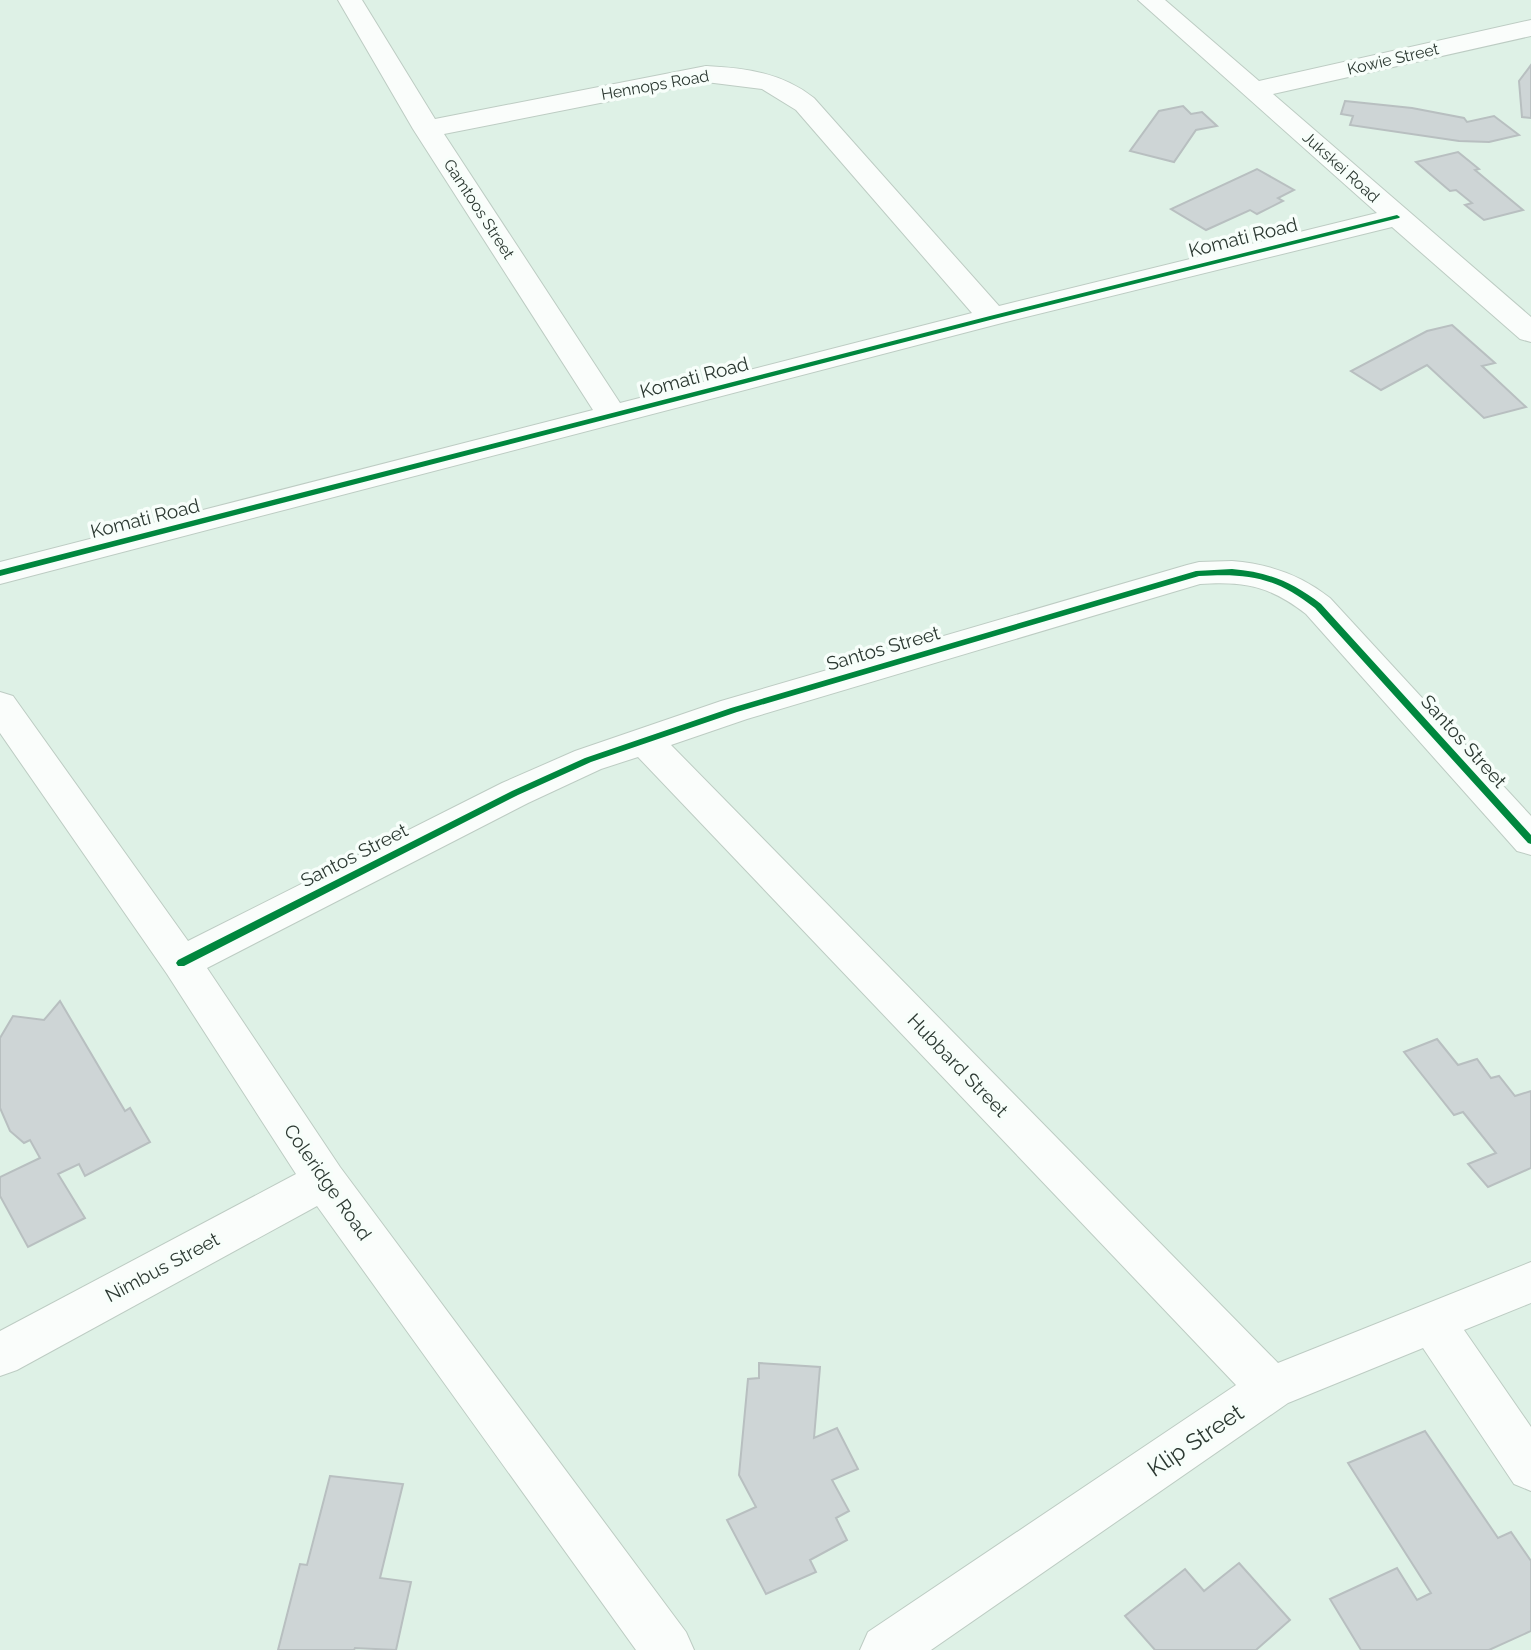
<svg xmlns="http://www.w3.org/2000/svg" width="1531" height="1650" font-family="Raleway,sans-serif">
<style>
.building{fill:#ced5d6;stroke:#b8bfc0;stroke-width:2}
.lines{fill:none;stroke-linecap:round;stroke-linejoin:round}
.minor-casing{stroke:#bdccc3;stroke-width:2}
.minor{fill:#fafdfb;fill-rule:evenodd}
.cycleway-casing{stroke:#f7fefa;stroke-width:4}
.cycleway{fill:#00873e;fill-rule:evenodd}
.labels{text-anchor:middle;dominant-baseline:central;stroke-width:7;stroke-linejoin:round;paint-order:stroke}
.far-street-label{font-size:16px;fill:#2c3932;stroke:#f7fefa}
.street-label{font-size:19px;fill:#2c3932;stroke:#f7fefa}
.near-street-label{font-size:23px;fill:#2c3932;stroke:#f7fefa}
</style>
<rect width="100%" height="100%" fill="#def1e6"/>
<g class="building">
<polygon points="1531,65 1531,118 1522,117 1519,81"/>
<polygon points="1345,101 1412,108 1464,118 1467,122 1494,116 1519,135 1489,142 1459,141 1350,125 1353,116 1341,114"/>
<polygon points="1183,106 1191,114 1202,112 1217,126 1196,130 1174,162 1130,151 1159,111"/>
<polygon points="1458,152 1479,169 1475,170 1523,210 1484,220 1465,205 1472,203 1456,190 1450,191 1416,162"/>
<polygon points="1257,169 1294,190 1278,198 1283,201 1257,214 1250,210 1206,230 1171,209"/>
<polygon points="1452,325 1495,363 1482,366 1526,407 1484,418 1427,365 1381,390 1351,371 1427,331"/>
<polygon points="60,1001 125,1111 130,1108 150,1142 85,1176 79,1164 58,1174 85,1218 28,1247 0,1196 0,1177 40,1158 30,1140 24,1143 10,1131 0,1108 0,1038 13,1016 44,1020"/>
<polygon points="1437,1039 1458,1065 1477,1059 1491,1078 1499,1076 1515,1096 1531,1091 1531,1168 1488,1187 1468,1164 1496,1153 1463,1112 1454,1115 1404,1052"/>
<polygon points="759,1363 820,1367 814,1438 837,1428 858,1469 832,1480 849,1511 836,1518 847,1540 810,1560 816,1572 766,1594 727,1520 756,1507 739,1475 748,1379 759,1378"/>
<polygon points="1425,1431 1498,1538 1511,1532 1531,1561 1531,1631 1489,1650 1361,1650 1330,1599 1397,1568 1417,1600 1431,1593 1348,1463"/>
<polygon points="330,1476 403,1484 380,1578 411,1582 396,1650 355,1648 354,1650 278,1650 300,1564 307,1565"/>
<polygon points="1239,1563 1290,1620 1256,1650 1155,1650 1125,1616 1185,1569 1204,1591"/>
</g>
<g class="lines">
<defs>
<g id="minor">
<path d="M338,0h24l73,119 271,-53c40,2 77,7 108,32l185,208 378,-93 -239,-213h27l94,81 272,-61v16l-258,58 258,223v25l-11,-3 -128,-112 -390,96 -1002,261v-22l593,-152 -180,-281zM706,82l56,7 34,21 176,203 -352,90 -176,-269z"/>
<path d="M1232,561c38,3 69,14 98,37l201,218v39l-14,-4 -211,-237c-36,-28 -61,-33 -106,-30l-453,135 -76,26 607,618 253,-101v41l-67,27 67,97v64l-17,-7 -91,-136 -135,55 -357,247h-71l8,-18 368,-247 -598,-628 -37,12 -73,34 -321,165 133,199 346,465 8,18h-58l-319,-444 -300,164 -17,6v-45l296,-157 -129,-200 -167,-241v-41l13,4 175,245 314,-158 73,-32 146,-50 466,-136 12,-3z"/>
</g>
</defs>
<use href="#minor" class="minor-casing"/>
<use href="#minor" class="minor"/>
<defs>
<g id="cycleway">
<polygon points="1397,215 1400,217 1399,218 994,319 0,576 0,570 990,316"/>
<path d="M1232,569c36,3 60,13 89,35l210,231v9l-3,-1 -213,-235c-40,-31 -66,-35 -116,-32l-462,136 -146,50 -73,33 -334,171h-6l-2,-3 2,-3 334,-169 73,-33 146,-50 465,-137z"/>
</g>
</defs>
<use href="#cycleway" class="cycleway-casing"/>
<use href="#cycleway" class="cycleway"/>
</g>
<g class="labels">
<g class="far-street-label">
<text transform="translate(1393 59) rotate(-13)">Kowie Street</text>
<text transform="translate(655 85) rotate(-10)">Hennops Road</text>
<text transform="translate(1341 167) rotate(42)">Jukskei Road</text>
<text transform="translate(479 209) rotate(57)">Gamtoos Street</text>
</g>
<g class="street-label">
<text transform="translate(1243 237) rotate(-14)">Komati Road</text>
<text transform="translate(694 377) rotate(-15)">Komati Road</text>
<text transform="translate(145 518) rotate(-14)">Komati Road</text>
<text transform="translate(883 648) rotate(-16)">Santos Street</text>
<text transform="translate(1464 741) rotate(48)">Santos Street</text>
<text transform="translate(354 855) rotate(-27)">Santos Street</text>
<text transform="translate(958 1065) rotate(46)">Hubbard Street</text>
<text transform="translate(328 1182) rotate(55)">Coleridge Road</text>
<text transform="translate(162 1267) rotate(-28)">Nimbus Street</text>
</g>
<g class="near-street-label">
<text transform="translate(1195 1440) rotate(-34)">Klip Street</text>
</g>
</g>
</svg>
